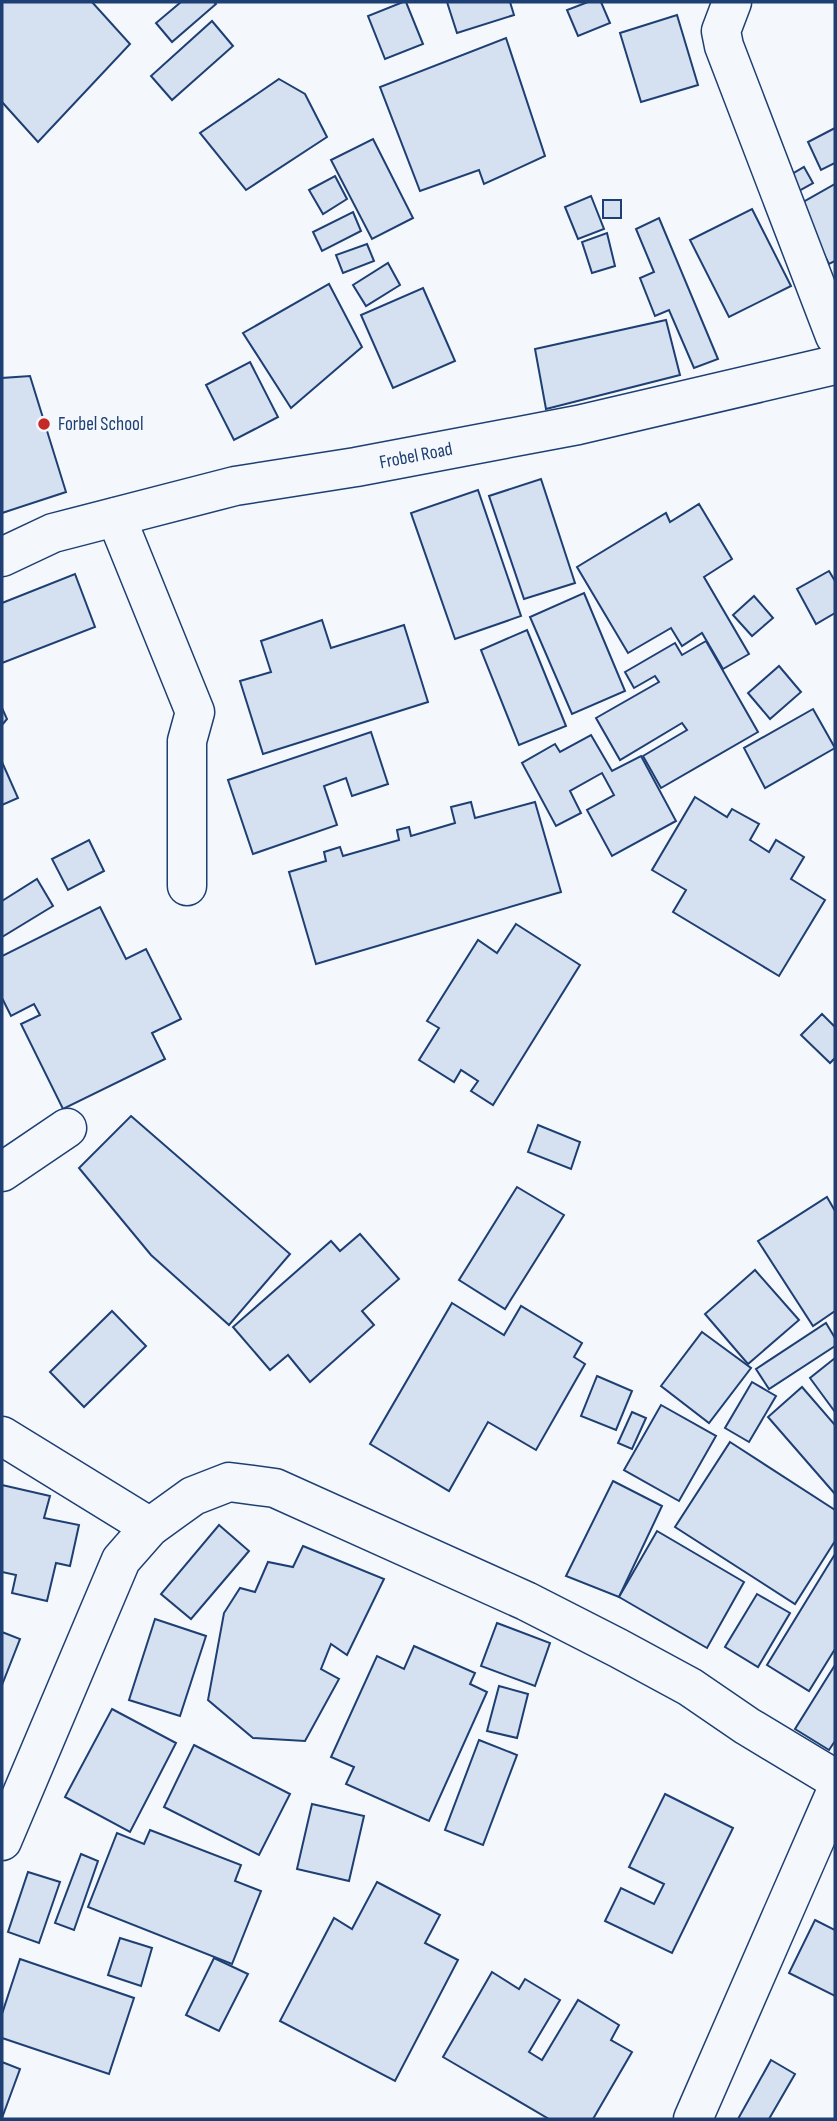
<svg xmlns="http://www.w3.org/2000/svg" width="837" height="2121" font-family="'Sofia Sans Condensed',sans-serif">
<style>
.building{fill:#d5e0f0;stroke:#1d3f73;stroke-width:2}
.lines{fill:none;stroke-linecap:round;stroke-linejoin:round}
.minor-casing{stroke:#1d3f73;stroke-width:41}
.minor{stroke:#f4f7fb;stroke-width:38}
.poi-dot{fill:#c62828;stroke:#f4f7fb;stroke-width:2.5}
.labels{text-anchor:middle;dominant-baseline:central;stroke-width:5;stroke-linejoin:round;paint-order:stroke}
.poi-label{font-size:19px;fill:#1d3f73;stroke:#f4f7fb;text-anchor:start}
.street-label{font-size:19px;fill:#1d3f73;stroke:#f4f7fb}
</style>
<rect width="100%" height="100%" fill="#f4f7fb"/>
<g class="building">
<polygon points="2,2 92,2 130,44 38,142 2,102"/>
<polygon points="181,2 214,2 216,4 172,42 156,23"/>
<polygon points="403,2 406,2 423,44 385,59 368,16"/>
<polygon points="447,2 510,2 514,15 457,33"/>
<polygon points="588,2 601,2 610,23 578,36 567,10"/>
<polygon points="677,15 698,85 641,102 620,33"/>
<polygon points="212,21 233,46 172,100 151,76"/>
<polygon points="506,38 545,156 484,184 479,170 420,191 380,87"/>
<polygon points="279,79 305,94 327,137 246,190 200,133"/>
<polygon points="835,128 835,163 821,170 808,142"/>
<polygon points="373,139 413,218 372,239 331,160"/>
<polygon points="804,167 813,183 795,193 787,177"/>
<polygon points="335,176 347,199 323,214 309,190"/>
<polygon points="835,184 835,261 829,264 798,205"/>
<polygon points="591,196 604,229 578,239 565,207"/>
<rect x="603" y="200" width="18" height="18"/>
<polygon points="752,209 791,286 729,317 690,240"/>
<polygon points="353,212 361,231 322,251 313,232"/>
<polygon points="659,218 718,359 694,368 669,310 655,316 640,278 654,272 636,229"/>
<polygon points="607,233 615,266 592,273 582,242"/>
<polygon points="367,244 374,261 343,273 336,255"/>
<polygon points="388,263 400,285 366,306 353,285"/>
<polygon points="329,284 362,347 291,408 243,333"/>
<polygon points="423,288 455,361 393,388 361,315"/>
<polygon points="666,320 680,375 546,409 535,349"/>
<polygon points="250,362 278,417 234,440 206,385"/>
<polygon points="30,376 66,492 2,513 2,378"/>
<polygon points="541,479 575,583 524,599 489,496"/>
<polygon points="478,490 521,616 455,639 411,513"/>
<polygon points="699,504 732,559 704,577 749,654 723,669 702,633 682,646 671,628 628,653 577,567 666,513 670,522"/>
<polygon points="829,571 835,581 835,613 816,624 797,589"/>
<polygon points="75,574 95,627 2,663 2,603"/>
<polygon points="584,593 625,691 572,714 530,617"/>
<polygon points="754,596 773,618 752,636 733,615"/>
<polygon points="322,620 331,648 404,625 428,702 263,754 240,681 271,672 261,641"/>
<polygon points="527,630 566,726 519,745 481,650"/>
<polygon points="706,641 758,732 661,788 643,756 687,730 682,723 620,760 596,718 659,682 655,676 634,688 625,672 675,643 682,655"/>
<polygon points="779,666 801,692 770,719 748,693"/>
<polygon points="2,708 7,719 2,725"/>
<polygon points="813,709 835,748 765,788 744,748"/>
<polygon points="371,732 388,784 352,796 346,778 324,786 337,825 253,854 228,780"/>
<polygon points="591,735 612,771 641,756 676,821 612,856 587,810 614,795 602,773 570,791 581,813 556,826 522,763 555,744 560,752"/>
<polygon points="2,762 18,798 2,805"/>
<polygon points="695,797 727,817 732,809 759,824 750,840 769,852 776,840 804,857 791,879 825,900 779,976 673,912 686,890 652,870"/>
<polygon points="471,802 475,818 535,802 561,892 316,964 289,872 326,861 324,852 340,847 343,856 399,840 397,830 409,827 411,836 455,823 451,807"/>
<polygon points="89,840 104,871 68,890 52,859"/>
<polygon points="37,879 53,906 2,937 2,901"/>
<polygon points="100,907 126,959 146,949 181,1019 152,1033 165,1059 63,1109 21,1024 40,1015 34,1004 11,1016 2,998 2,956"/>
<polygon points="516,924 580,965 493,1105 471,1091 478,1081 461,1070 454,1082 419,1060 439,1028 427,1021 478,940 497,953"/>
<polygon points="822,1014 835,1027 835,1058 830,1063 801,1035"/>
<polygon points="131,1116 290,1254 229,1325 151,1255 79,1168"/>
<polygon points="538,1125 580,1142 571,1169 528,1152"/>
<polygon points="517,1187 564,1215 505,1309 459,1280"/>
<polygon points="827,1197 835,1211 835,1311 813,1326 758,1241"/>
<polygon points="360,1234 399,1279 362,1311 374,1325 310,1382 288,1355 270,1370 233,1327 331,1241 340,1251"/>
<polygon points="755,1270 799,1320 748,1364 705,1314"/>
<polygon points="452,1303 504,1335 521,1306 582,1343 574,1357 585,1364 536,1450 488,1422 449,1491 370,1444"/>
<polygon points="112,1311 146,1346 84,1407 50,1372"/>
<polygon points="826,1323 835,1338 835,1346 769,1389 756,1369"/>
<polygon points="702,1332 751,1368 709,1423 661,1386"/>
<polygon points="835,1358 835,1412 810,1378"/>
<polygon points="597,1376 632,1391 616,1430 581,1416"/>
<polygon points="752,1382 776,1396 749,1442 725,1428"/>
<polygon points="802,1387 835,1425 835,1494 768,1417"/>
<polygon points="661,1405 716,1436 679,1501 624,1470"/>
<polygon points="632,1412 646,1418 632,1449 618,1443"/>
<polygon points="730,1442 835,1510 835,1541 795,1604 675,1527"/>
<polygon points="613,1481 662,1506 619,1597 566,1576"/>
<polygon points="2,1485 50,1496 44,1518 79,1525 70,1566 56,1563 47,1601 12,1593 16,1575 2,1572"/>
<polygon points="219,1525 249,1551 191,1619 161,1594"/>
<polygon points="657,1531 744,1582 707,1648 619,1597"/>
<polygon points="303,1546 384,1579 347,1655 331,1644 321,1669 339,1679 305,1741 253,1738 208,1700 224,1613 240,1588 255,1592 268,1562 293,1567"/>
<polygon points="835,1554 835,1649 809,1691 767,1665"/>
<polygon points="757,1594 790,1613 758,1667 725,1647"/>
<polygon points="155,1619 206,1636 180,1716 129,1700"/>
<polygon points="497,1623 550,1643 535,1686 481,1666"/>
<polygon points="2,1632 20,1639 2,1685"/>
<polygon points="414,1646 475,1673 470,1684 487,1692 429,1821 346,1784 354,1767 331,1757 377,1656 404,1669"/>
<polygon points="835,1665 835,1741 829,1750 795,1729"/>
<polygon points="499,1686 528,1694 517,1738 487,1731"/>
<polygon points="112,1709 176,1743 130,1832 65,1797"/>
<polygon points="479,1740 517,1755 483,1845 445,1830"/>
<polygon points="194,1745 290,1794 259,1855 164,1807"/>
<polygon points="665,1794 733,1828 672,1953 605,1921 621,1888 654,1904 664,1884 629,1867"/>
<polygon points="312,1804 364,1816 349,1881 297,1869"/>
<polygon points="150,1830 241,1865 235,1881 261,1891 232,1964 88,1907 117,1833 144,1844"/>
<polygon points="81,1854 98,1861 74,1930 55,1923"/>
<polygon points="28,1872 60,1882 39,1943 8,1932"/>
<polygon points="377,1882 440,1915 425,1943 458,1960 395,2081 280,2021 334,1918 352,1929"/>
<polygon points="815,1920 835,1930 835,1996 789,1973"/>
<polygon points="120,1938 152,1948 141,1986 108,1975"/>
<polygon points="214,1958 248,1974 219,2031 186,2015"/>
<polygon points="20,1959 134,1998 109,2074 2,2038 2,2014"/>
<polygon points="492,1972 519,1989 525,1979 560,2000 529,2052 542,2060 578,2000 619,2025 611,2040 632,2052 593,2119 549,2119 443,2057"/>
<polygon points="771,2060 795,2074 769,2119 738,2119"/>
<polygon points="2,2062 20,2069 2,2118"/>
</g>
<g class="lines">
<defs>
<g id="minor">
<polyline points="732,2 721,31 724,46 835,336"/>
<polyline points="116,517 195,712 187,741 187,886"/>
<polyline points="2,557 53,533 235,486 356,467 578,425 835,365"/>
<polyline points="2,1172 67,1128"/>
<polyline points="2,1436 150,1527"/>
<polyline points="2,1841 121,1560 150,1527 193,1496 229,1482 275,1488 526,1601 618,1648 690,1687 747,1726 835,1779"/>
<polyline points="693,2119 835,1794"/>
</g>
</defs>
<use href="#minor" class="minor-casing"/>
<use href="#minor" class="minor"/>
</g>
<circle class="poi-dot" cx="44" cy="424" r="7"/>
<g class="labels">
<g class="poi-label">
<text x="58" y="424">Forbel School</text>
</g>
<g class="street-label">
<text transform="translate(416 456) rotate(-11)">Frobel Road</text>
</g>
</g>
<rect width="837" height="2121" fill="none" stroke="#1d3f73" stroke-width="7"/>
</svg>
